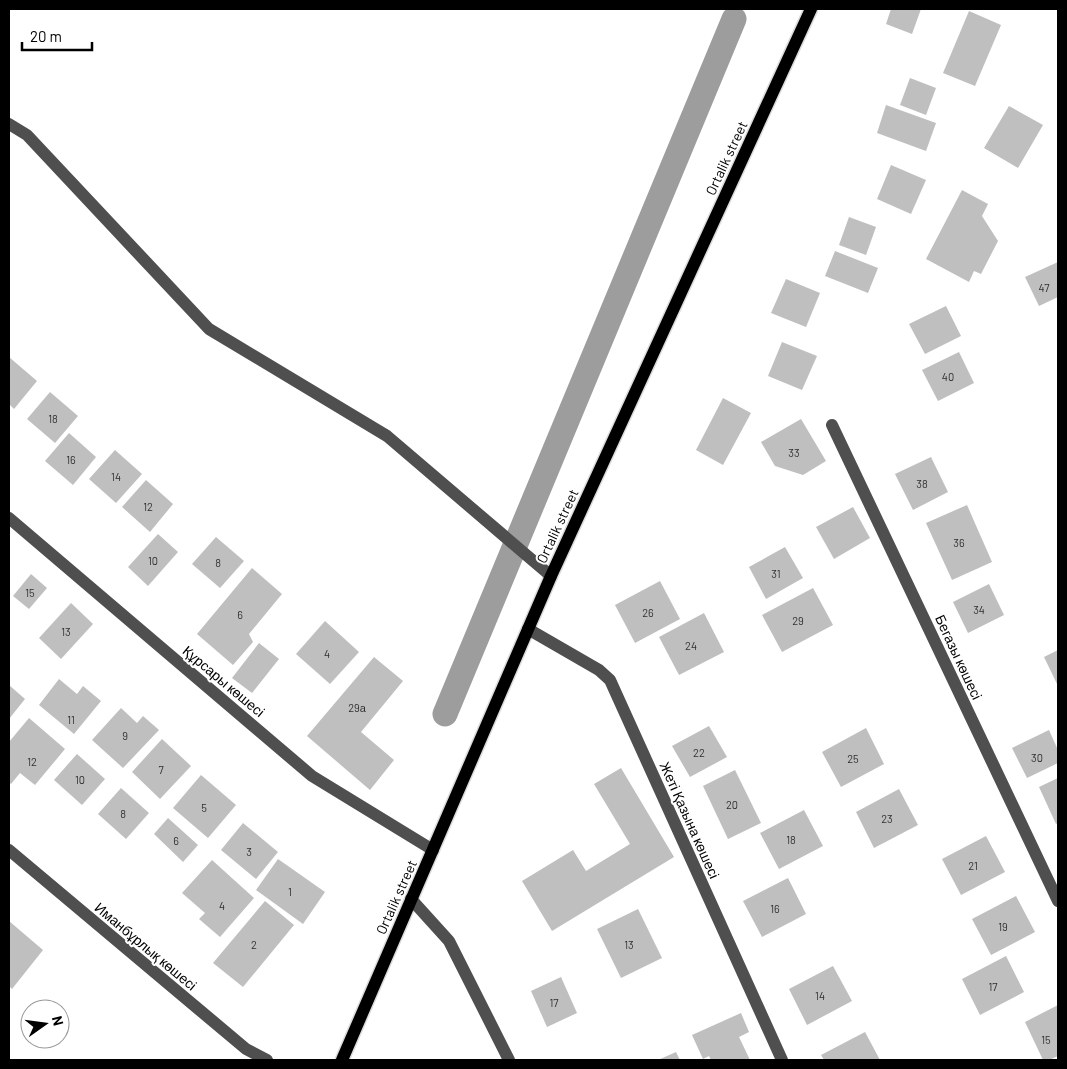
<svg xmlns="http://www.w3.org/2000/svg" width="1067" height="1069" font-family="Barlow,sans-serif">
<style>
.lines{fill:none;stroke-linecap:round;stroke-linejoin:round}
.canal{stroke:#9d9d9d;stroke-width:25}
.building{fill:#bfbfbf}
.major-casing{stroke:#dbdbdb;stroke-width:15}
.minor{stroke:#4f4f4f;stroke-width:12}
.major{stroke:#000;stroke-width:12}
.labels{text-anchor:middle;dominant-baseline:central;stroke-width:4;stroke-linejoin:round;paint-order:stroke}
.number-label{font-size:11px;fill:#303030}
.street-label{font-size:14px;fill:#000;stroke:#fff}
</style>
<rect width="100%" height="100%" fill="#fff"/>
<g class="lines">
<polyline class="canal" points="445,714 734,19"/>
</g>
<g class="building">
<polygon points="891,9 921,9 912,34 886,24"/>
<polygon points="969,11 1001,25 975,86 943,73"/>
<polygon points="910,78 936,88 926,115 900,105"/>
<polygon points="886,105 936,123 926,151 877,133"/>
<polygon points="1009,106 1043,125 1018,168 984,148"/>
<polygon points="891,165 926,180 911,214 877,199"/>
<polygon points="962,190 988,204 982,216 998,241 981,274 974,271 969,282 926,259"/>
<polygon points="849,217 876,227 866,255 839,245"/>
<polygon points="835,251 878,268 868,293 825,276"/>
<polygon points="1058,262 1058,297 1039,306 1025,277"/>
<polygon points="786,279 820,293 806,327 771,313"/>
<polygon points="946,306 961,336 925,354 909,324"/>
<polygon points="782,342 817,356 802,390 768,376"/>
<polygon points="959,352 974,383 938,401 922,370"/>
<polygon points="9,357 37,381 14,409 9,404"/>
<polygon points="50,392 78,416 55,443 27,419"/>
<polygon points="723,398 751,413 723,465 696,450"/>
<polygon points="801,419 826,461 803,475 775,466 761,442"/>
<polygon points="69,433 96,457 73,485 45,461"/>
<polygon points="115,450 142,474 116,503 89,479"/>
<polygon points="931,457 948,492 913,510 895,474"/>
<polygon points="146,480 173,504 150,532 122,507"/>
<polygon points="967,505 992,562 952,580 926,523"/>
<polygon points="853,507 870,538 834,559 816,527"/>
<polygon points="158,534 178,552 148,586 128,567"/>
<polygon points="216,537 244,561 220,588 192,564"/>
<polygon points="785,547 803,578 766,599 749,567"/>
<polygon points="252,568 282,594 249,634 253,642 233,665 197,634"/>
<polygon points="31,574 47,588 29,609 13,596"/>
<polygon points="660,581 680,619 635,643 615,605"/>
<polygon points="989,584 1004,615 968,633 953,602"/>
<polygon points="813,588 833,625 782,652 762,615"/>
<polygon points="71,603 93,624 61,659 39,638"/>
<polygon points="704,613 724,652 679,675 659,637"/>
<polygon points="325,621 359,652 330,684 296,654"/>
<polygon points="259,643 279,659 252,693 232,678"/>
<polygon points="1058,650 1058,686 1044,657"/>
<polygon points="374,657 403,681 361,732 394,760 370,790 307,736"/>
<polygon points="59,679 77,694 83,686 101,701 74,734 39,705"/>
<polygon points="9,685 25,699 9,719"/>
<polygon points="121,708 137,723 143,716 159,730 123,768 92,740"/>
<polygon points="29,718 65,749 35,785 20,773 11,784 9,782 9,742"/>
<polygon points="709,726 727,757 690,777 672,746"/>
<polygon points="866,728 884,764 841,787 822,752"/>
<polygon points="1049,730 1058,750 1058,763 1027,778 1012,748"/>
<polygon points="162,739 191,766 160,799 132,772"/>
<polygon points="77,754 105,779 82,805 54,780"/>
<polygon points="621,768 674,857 552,931 522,881 573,850 586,871 630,844 594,784"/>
<polygon points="735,770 761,823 728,839 703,786"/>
<polygon points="201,775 236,805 208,838 173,808"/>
<polygon points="1058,778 1058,823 1056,824 1039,787"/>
<polygon points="121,788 149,813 126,839 98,814"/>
<polygon points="899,789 918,825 874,848 856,812"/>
<polygon points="804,810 823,846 779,869 760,833"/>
<polygon points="168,818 198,845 183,862 154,834"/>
<polygon points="243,823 278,852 256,879 221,850"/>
<polygon points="986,836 1005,872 961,895 942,859"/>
<polygon points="278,859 325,892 303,924 256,890"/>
<polygon points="212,860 254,898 220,937 199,919 205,913 182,893"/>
<polygon points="788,878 806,914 762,937 743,901"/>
<polygon points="1016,896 1035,932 991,955 972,919"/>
<polygon points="265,901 294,925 243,987 213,963"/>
<polygon points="638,909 662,958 621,978 597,929"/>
<polygon points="9,921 43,950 12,989 9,986"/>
<polygon points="1006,956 1024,992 980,1015 962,979"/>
<polygon points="833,966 852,1001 807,1025 789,989"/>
<polygon points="561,977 577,1013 547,1027 531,991"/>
<polygon points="1058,1005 1058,1056 1049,1060 1043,1060 1025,1022"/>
<polygon points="741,1013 749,1032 739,1037 750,1060 711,1060 709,1056 703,1059 692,1035"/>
<polygon points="865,1032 880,1060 824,1060 821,1055"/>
<polygon points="676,1052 680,1060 658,1060"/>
</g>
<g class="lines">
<defs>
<polyline id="major" points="342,1060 551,576 811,9"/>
</defs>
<use href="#major" class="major-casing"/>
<g class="minor">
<polyline points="9,124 27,135 209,329 387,436 551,576"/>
<polyline points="832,425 1058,901"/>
<polyline points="9,518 312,776 433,850"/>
<polyline points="528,629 599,670 610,680 782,1060"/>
<polyline points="9,850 246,1049 267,1060"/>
<polyline points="411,899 449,941 509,1060"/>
</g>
<use href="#major" class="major"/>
</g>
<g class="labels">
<g class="number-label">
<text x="1044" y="287">47</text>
<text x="948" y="376">40</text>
<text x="53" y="418">18</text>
<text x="794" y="452">33</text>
<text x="71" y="459">16</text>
<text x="116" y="476">14</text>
<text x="922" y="483">38</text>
<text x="148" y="506">12</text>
<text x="959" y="542">36</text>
<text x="153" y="560">10</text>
<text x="218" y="562">8</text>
<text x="776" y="573">31</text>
<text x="30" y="592">15</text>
<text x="979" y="609">34</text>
<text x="648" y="612">26</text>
<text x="240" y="614">6</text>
<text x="798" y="620">29</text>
<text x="66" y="631">13</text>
<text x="691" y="645">24</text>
<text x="327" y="653">4</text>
<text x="357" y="707">29а</text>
<text x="71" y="719">11</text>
<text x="125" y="735">9</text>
<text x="699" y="752">22</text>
<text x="1037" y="757">30</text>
<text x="853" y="758">25</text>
<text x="32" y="761">12</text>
<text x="161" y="769">7</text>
<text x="80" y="779">10</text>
<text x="732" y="804">20</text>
<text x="204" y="807">5</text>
<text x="123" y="813">8</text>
<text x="887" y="818">23</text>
<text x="791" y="839">18</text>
<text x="176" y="840">6</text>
<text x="249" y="851">3</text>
<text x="973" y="865">21</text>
<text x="290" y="891">1</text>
<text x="222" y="905">4</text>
<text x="775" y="908">16</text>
<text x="1003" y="926">19</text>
<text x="254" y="944">2</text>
<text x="629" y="944">13</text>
<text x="993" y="986">17</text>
<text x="820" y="995">14</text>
<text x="554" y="1002">17</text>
<text x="1046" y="1039">15</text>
</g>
<g class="street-label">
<text transform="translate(726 158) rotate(-65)">Ortalik street</text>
<text transform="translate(557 526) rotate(-65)">Ortalik street</text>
<text transform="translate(959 657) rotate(65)">Бегазы көшесі</text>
<text transform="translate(224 681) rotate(40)">Құрсары көшесі</text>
<text transform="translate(690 820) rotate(66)">Жеті Қазына көшесі</text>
<text transform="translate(396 897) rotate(-66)">Ortalik street</text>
<text transform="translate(146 946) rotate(40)">Иманбұрлық көшесі</text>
</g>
</g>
<rect width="1067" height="1069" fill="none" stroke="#000000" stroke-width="20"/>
<g transform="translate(45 1024) rotate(76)"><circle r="24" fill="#ffffff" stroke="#999999"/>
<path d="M0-4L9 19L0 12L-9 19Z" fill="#000000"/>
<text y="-8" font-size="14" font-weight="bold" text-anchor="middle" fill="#000000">N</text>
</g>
<path d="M22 42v8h70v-8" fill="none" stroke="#000000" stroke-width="2.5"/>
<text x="30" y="42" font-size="15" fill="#000000" stroke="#ffffff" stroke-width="4" paint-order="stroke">20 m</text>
</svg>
